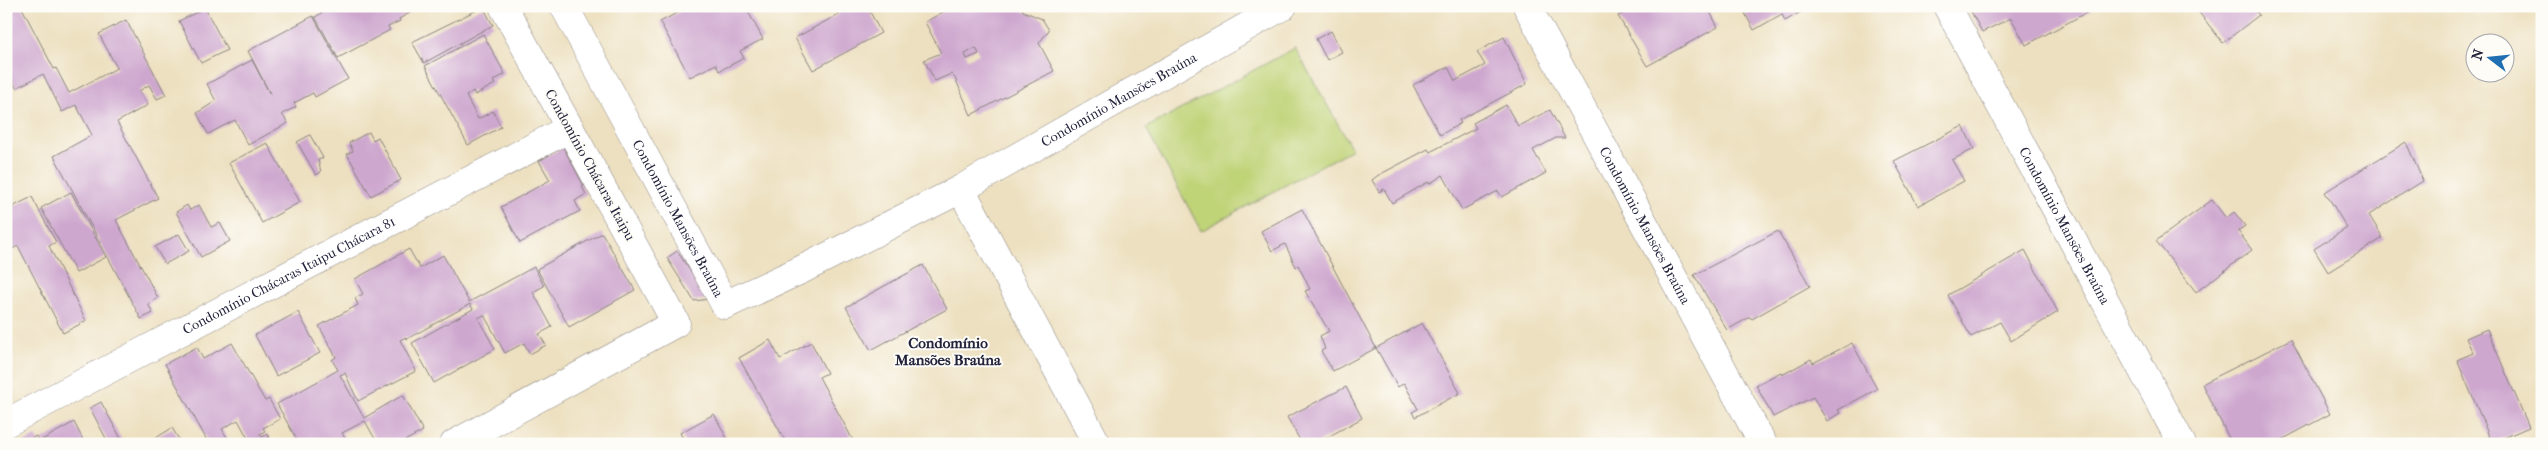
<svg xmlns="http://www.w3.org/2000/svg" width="2548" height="450" font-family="'IM FELL French Canon',serif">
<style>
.garden{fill:#bfd377;stroke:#707a59}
.building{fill:#cea7cf;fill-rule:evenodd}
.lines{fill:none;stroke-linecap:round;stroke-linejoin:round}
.minor-casing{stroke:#88817e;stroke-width:29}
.minor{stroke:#fff;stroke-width:28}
.labels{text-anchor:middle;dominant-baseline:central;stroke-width:4;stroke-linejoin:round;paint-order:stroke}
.street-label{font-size:14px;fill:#22223b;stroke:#fdfcf7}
.neighbourhood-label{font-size:15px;font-weight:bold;fill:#22223b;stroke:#fdfcf7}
</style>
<rect width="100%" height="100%" fill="#fdfcf7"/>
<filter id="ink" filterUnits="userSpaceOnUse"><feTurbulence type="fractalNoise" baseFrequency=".02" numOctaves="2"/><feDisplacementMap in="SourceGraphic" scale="10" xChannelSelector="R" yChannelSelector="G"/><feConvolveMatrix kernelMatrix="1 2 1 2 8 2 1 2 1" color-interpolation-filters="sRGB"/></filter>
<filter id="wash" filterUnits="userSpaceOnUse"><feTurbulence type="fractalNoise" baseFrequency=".0096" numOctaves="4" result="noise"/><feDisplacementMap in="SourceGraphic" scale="20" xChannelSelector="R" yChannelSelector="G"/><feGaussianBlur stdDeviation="1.12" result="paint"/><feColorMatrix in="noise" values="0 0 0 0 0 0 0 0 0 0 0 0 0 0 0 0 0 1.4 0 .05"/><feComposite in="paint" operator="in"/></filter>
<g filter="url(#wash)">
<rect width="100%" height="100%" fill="#ede0c0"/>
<polygon class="garden" points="1295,48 1352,149 1201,231 1146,128"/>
<g id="blocks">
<g class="building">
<polygon points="6,6 21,6 54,69 56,68 69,93 117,68 99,34 126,20 166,95 157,99 149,85 139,91 148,105 117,122 158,198 116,220 158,298 148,304 153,313 141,319 54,156 92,135 76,105 62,112 43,74 16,88 6,68"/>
<polygon points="334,6 422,6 399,19 400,21 388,27 390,30 338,58 315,17"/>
<polygon points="690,6 745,6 763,39 740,51 744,58 719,71 716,64 690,77 660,22"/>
<polygon points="835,6 867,6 881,33 813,70 795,38 839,14"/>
<path d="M954,6h67l2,5 19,8 7,11 -10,13 15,28 -83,44 -16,-37 -4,-4 -16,7 -11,-21 17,-7 -16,-31zM976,48l3,6 -12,5 -2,-5z"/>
<polygon points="1636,6 1707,6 1718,27 1647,66 1618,16"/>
<polygon points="1741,6 1811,6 1785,21 1782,14 1754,30"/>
<polygon points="1968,6 2099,6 2026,45 2011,18 1982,32"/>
<polygon points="2201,6 2252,6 2259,15 2223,43 2197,10"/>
<polygon points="483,7 493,25 424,63 412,42"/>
<polygon points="205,8 227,50 201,63 179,21"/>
<polygon points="313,16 348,79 315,97 313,93 294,103 296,107 282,114 288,123 248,145 235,120 208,134 197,113 216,101 207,84 252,60 270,94 248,51"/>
<polygon points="1331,31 1342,52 1327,60 1316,39"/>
<polygon points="483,34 505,74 493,81 495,84 475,95 473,91 466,96 478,119 493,111 501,127 468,145 425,66"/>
<polygon points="1504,37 1527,84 1459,120 1461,123 1440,135 1413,85 1448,67 1455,81 1485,65 1477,52"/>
<polygon points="1506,105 1518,126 1550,110 1565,138 1556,138 1533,150 1546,173 1502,197 1498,191 1462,210 1443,175 1429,184 1428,182 1392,203 1384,189 1379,192 1372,180 1377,176 1428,149 1430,152 1476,128 1473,123"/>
<polygon points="1963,126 1974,149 1952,160 1964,181 1918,206 1894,161"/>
<polygon points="369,132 373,140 378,137 401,180 371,196 347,154 353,151 349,143"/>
<polygon points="310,135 323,158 318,160 321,172 316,175 297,142"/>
<polygon points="2406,142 2423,181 2369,215 2383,238 2328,272 2314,249 2347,228 2325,192"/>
<polygon points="267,143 300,202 262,223 229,163"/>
<polygon points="563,147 584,186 582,187 586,194 575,201 580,211 520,243 501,207 550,180 539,161"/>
<polygon points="71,192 106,257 76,273 41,208"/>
<polygon points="32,197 56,242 49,246 86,321 63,333 18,246 6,252 6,210"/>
<polygon points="2212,200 2226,218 2234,212 2245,226 2238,231 2252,250 2196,292 2156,241"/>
<polygon points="187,205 190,210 199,205 211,227 220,223 230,241 201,257 176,212"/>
<polygon points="1302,209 1376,348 1333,371 1321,351 1325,349 1320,336 1329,331 1305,291 1310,289 1298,265 1296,267 1285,244 1272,251 1261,231"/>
<polygon points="1778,231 1810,286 1752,319 1750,317 1727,330 1694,275"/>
<polygon points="602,233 635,290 569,327 537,269"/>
<polygon points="179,234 189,251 165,264 155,247"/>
<polygon points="409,249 420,268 443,255 469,302 534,267 544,286 533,292 552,327 539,334 546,345 530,354 524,343 505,353 484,315 478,318 495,349 434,383 412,343 473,309 470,304 407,339 406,337 400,340 416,371 358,401 345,373 340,375 364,418 403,395 423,431 399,444 378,444 365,421 342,433 348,444 299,444 277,404 338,370 332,360 336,357 319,326 358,305 355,298 363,294 355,279"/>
<polygon points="2025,250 2058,312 2011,341 2000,322 1971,337 1948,295"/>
<polygon points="677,251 709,299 694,301 667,258"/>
<polygon points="923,265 947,309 871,350 846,307"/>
<polygon points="298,312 320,353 276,376 255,335"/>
<polygon points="1422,323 1460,393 1415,417 1412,412 1418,409 1404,383 1398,387 1376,348"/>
<polygon points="2487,329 2529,427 2492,443 2457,360 2473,353 2466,338"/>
<polygon points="2291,339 2330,414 2274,444 2232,444 2202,384"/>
<polygon points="770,340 780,359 811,342 827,373 819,377 855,444 787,444 739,358"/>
<polygon points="232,343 265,401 269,399 280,419 263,428 265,431 260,434 262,437 267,434 273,444 251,444 238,420 222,429 231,444 209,444 165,364 197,347 203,359"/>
<polygon points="1852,343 1877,389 1838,410 1840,413 1827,421 1813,397 1773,417 1756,385 1781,372 1782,375 1811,359 1813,363"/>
<polygon points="1346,387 1362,418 1315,444 1302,444 1287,417"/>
<polygon points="101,402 124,444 109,444 90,408"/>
<polygon points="714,414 730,444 686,444 680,433"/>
<polygon points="74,422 85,444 44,444 42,440"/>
<polygon points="172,428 182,444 146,444"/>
<polygon points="36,436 40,444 22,444"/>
</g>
</g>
</g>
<g filter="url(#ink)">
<use href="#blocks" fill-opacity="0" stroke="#88817e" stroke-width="1"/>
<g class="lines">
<defs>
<g id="minor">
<path id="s1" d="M564,6l161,299 78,-36 158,-80 322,-183"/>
<path id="s2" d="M1527,6l236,438"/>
<path id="s3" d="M1947,6l235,438"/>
<polyline points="961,189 1097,444"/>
<path id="s4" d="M6,423l564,-295"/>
<polyline points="454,444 676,323 503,6"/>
</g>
</defs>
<use href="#minor" class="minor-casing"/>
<use href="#minor" class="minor"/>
</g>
</g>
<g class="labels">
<g class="street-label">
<text stroke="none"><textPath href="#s1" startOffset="784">Condomínio Mansões Braúna</textPath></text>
<text transform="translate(590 165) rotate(61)">Condomínio Chácaras Itaipu</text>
<text stroke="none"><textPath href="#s1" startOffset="241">Condomínio Mansões Braúna</textPath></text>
<text stroke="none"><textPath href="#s2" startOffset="249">Condomínio Mansões Braúna</textPath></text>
<text stroke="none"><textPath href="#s3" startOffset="249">Condomínio Mansões Braúna</textPath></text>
<text stroke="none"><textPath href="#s4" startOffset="319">Condomínio Chácaras Itaipu Chácara 81</textPath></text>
</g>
<g class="neighbourhood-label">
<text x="948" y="343">Condomínio<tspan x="948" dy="17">Mansões Braúna</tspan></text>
</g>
</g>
<rect width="2548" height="450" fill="none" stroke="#fdfcf7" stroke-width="25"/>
<g transform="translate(2490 58) rotate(286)"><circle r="24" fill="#fdfcf7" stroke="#a5a5ac"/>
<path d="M0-4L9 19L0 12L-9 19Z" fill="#1f6fb2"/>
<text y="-8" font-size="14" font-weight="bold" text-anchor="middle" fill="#22223b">N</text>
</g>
</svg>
